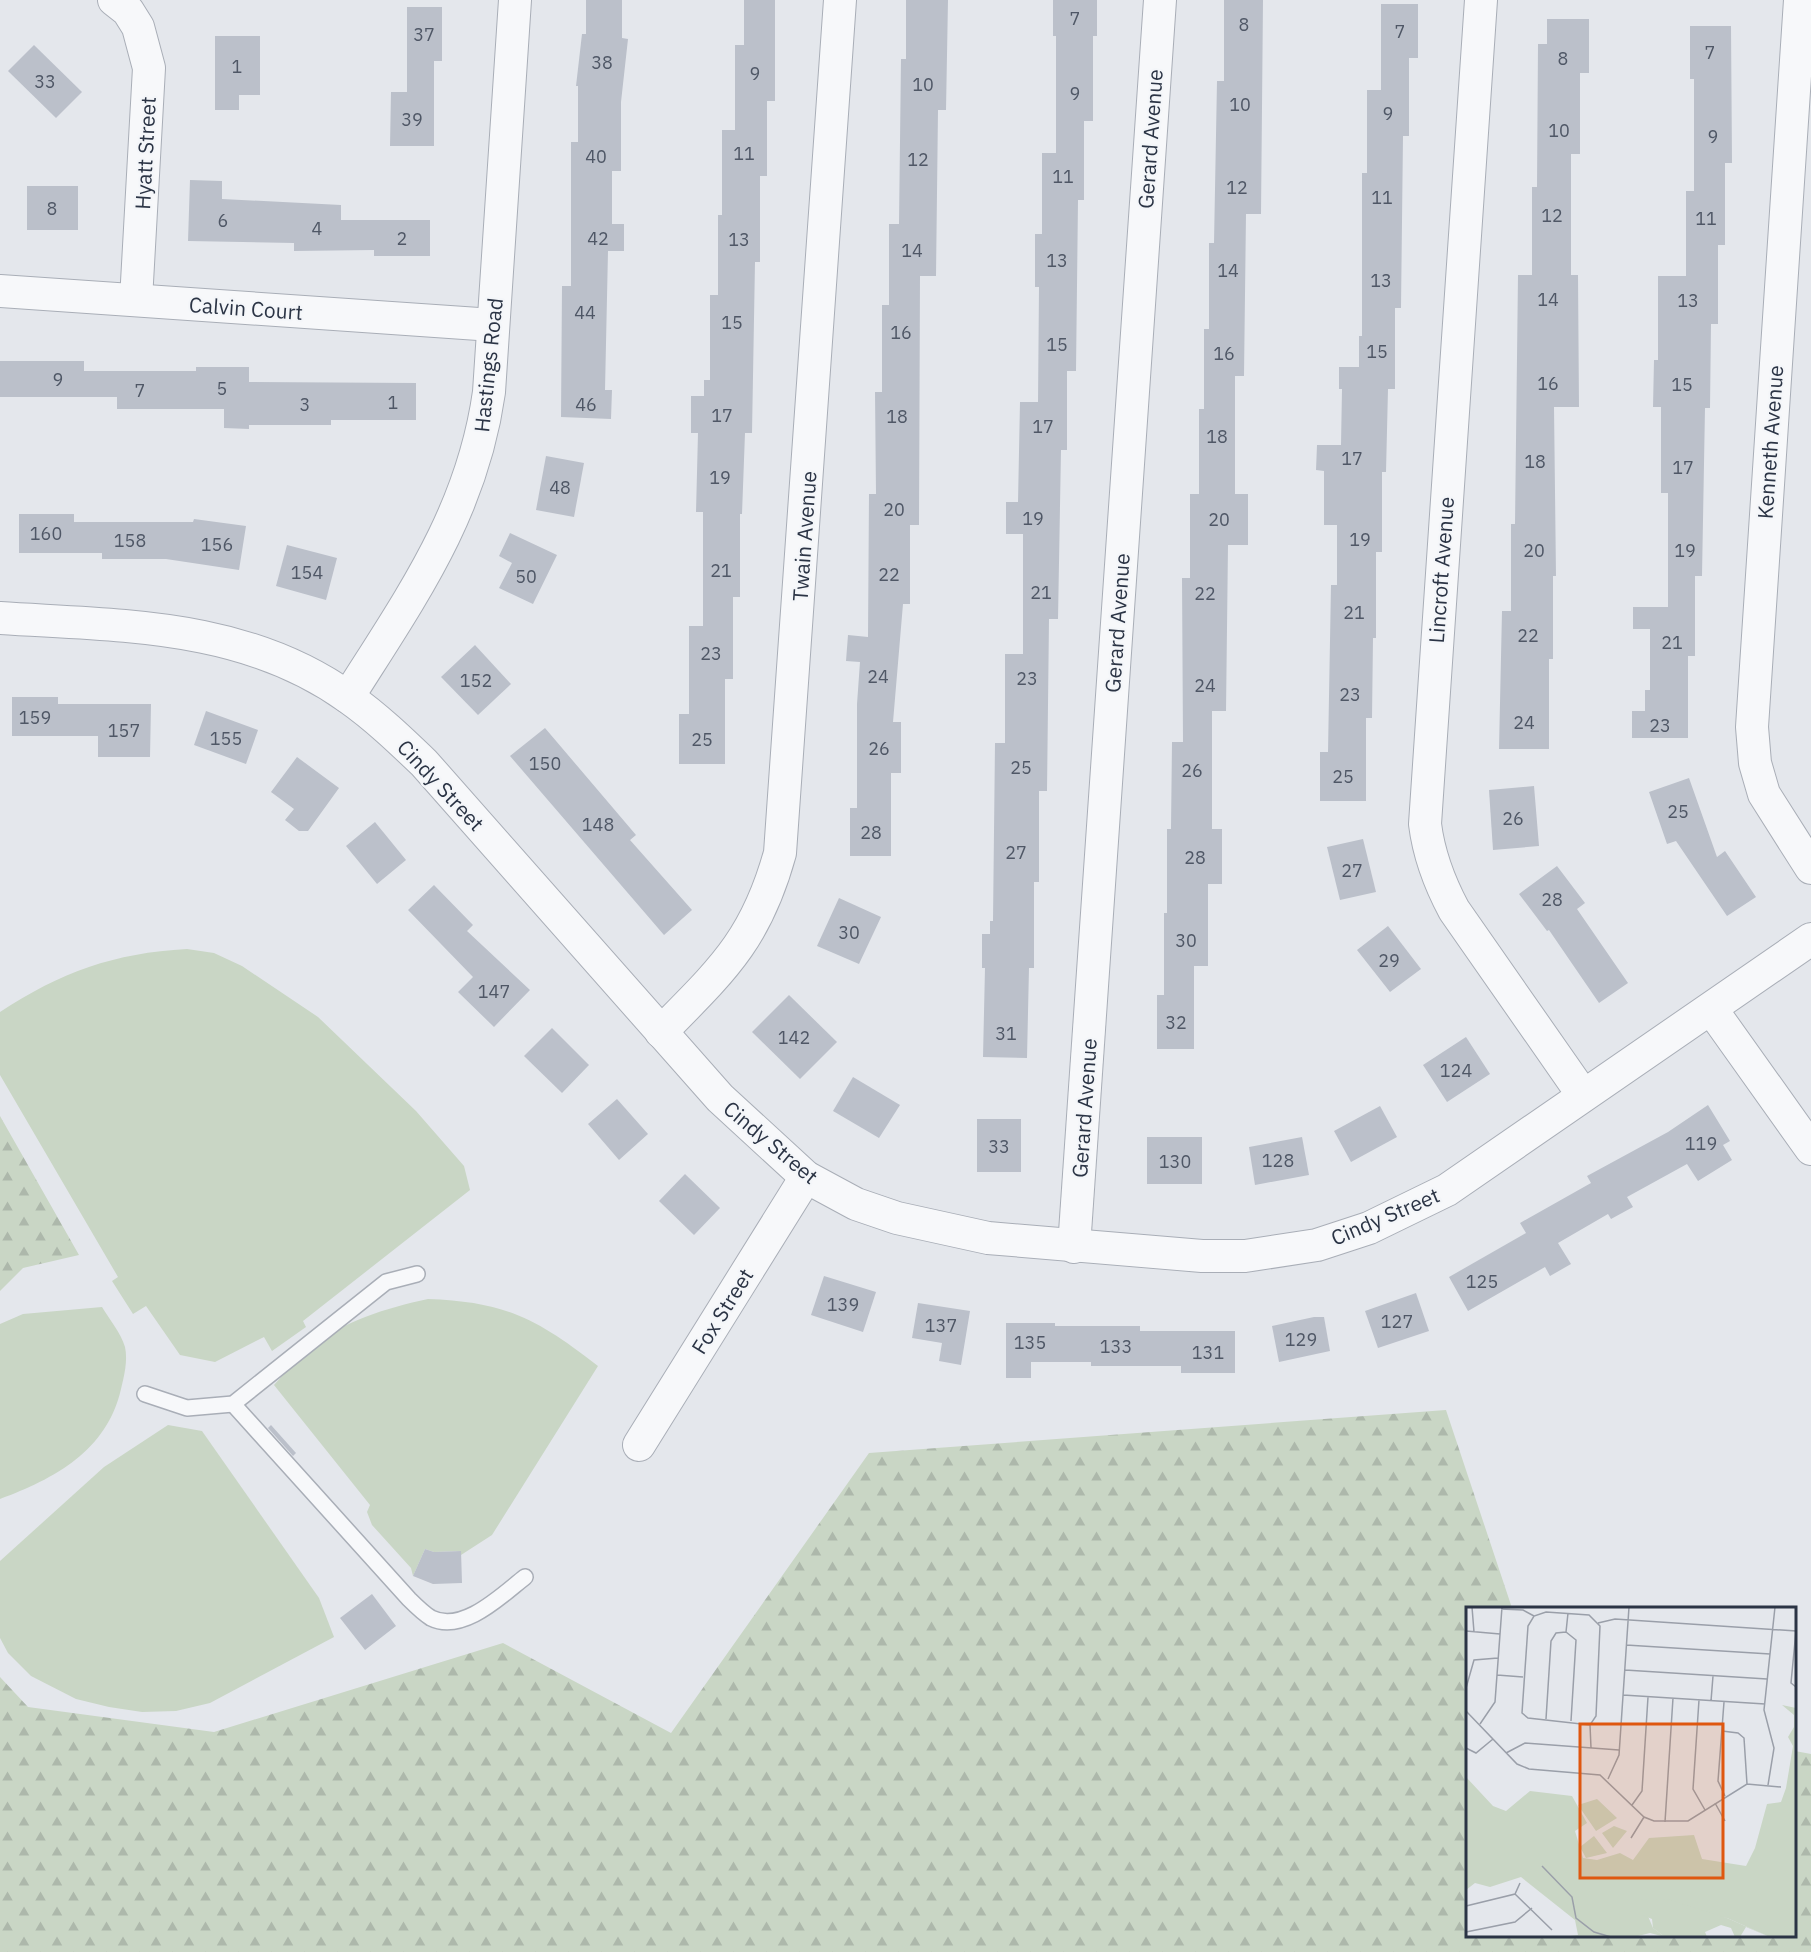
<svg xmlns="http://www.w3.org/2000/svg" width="1811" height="1952" font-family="'IBM Plex Sans',sans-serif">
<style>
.grass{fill:#c9d6c5}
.forest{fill:url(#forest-firs)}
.building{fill:#bbc0ca}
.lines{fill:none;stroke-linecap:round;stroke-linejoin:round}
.lane-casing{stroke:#a9aeb7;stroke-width:18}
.street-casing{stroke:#a9aeb7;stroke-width:34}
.lane{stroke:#f7f8fa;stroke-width:15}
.street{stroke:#f7f8fa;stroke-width:32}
.labels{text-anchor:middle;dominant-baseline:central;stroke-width:4.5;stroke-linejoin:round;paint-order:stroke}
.number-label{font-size:18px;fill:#4f5766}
.street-label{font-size:21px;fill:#2b3445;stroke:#f4f6f9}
.inset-road{fill:none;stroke:#9a9fa9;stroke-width:1.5}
.view{fill:#df570f;fill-opacity:0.15;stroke:#df570f;stroke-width:3}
.inset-edge{fill:none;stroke:#2b3445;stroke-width:3}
</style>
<defs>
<pattern id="forest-firs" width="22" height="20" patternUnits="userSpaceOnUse" patternTransform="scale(1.5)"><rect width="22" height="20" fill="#c9d6c5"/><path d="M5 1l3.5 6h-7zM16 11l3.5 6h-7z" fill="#adb8ab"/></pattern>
</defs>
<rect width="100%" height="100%" fill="#e4e7ec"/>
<g class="grass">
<path d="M187,949l27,4 28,13 76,51 98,94 48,55 6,24 -167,131 3,6 -34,24 -8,-14 -49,25 -35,-7 -34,-49 -13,8 -21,-33 6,-4 -118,-202v-63c61,-40 114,-59 187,-63z"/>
<path d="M428,1299c79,3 109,20 170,67l-106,169 -31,20 -1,-4 -26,1 -9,-3 -12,27 -2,-8 -39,-43 -5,-13 3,-7 -96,-120c11,-12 22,-26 35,-37 35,-27 77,-40 119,-49z"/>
<path d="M102,1307c7,12 19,26 23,40 3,14 -1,29 -4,42 -14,62 -67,90 -121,110v-175l23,-10z"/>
<polygon points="168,1425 202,1431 319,1598 334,1637 210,1703 176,1711 142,1712 109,1707 76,1699 31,1676 8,1653 0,1638 0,1561 104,1467"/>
</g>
<g class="forest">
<polygon points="0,1116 79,1255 23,1268 0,1291"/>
<polygon points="1446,1410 1512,1608 1468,1608 1468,1936 1794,1936 1795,1751 1811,1754 1811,1952 0,1952 0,1677 28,1707 214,1732 503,1643 671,1733 869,1453"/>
</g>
<g class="building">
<polygon points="586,0 622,0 622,38 628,39 621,102 621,171 612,171 612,224 624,224 624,251 608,251 605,390 612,390 611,419 561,417 562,286 571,286 571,142 578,142 578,86 576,86 582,34 586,34"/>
<polygon points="744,0 775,0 775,101 767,101 767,176 760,176 760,262 755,262 752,433 745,433 742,514 740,514 740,597 733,597 733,679 725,679 725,764 679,764 679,714 689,714 689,626 703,626 703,512 696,512 698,433 691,433 691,396 704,396 704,380 710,380 710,295 718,295 718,215 722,215 722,130 735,130 735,45 744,45"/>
<polygon points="906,0 948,0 946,110 938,110 936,276 920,276 919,525 910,525 910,604 903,604 893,722 901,722 901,773 891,773 891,856 850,856 850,808 857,808 857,704 860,662 846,661 848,635 868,637 869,494 876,494 875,392 882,392 882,305 889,305 889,224 899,224 901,59 906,59"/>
<polygon points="1053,0 1097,0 1097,36 1093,36 1093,121 1084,121 1084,200 1078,200 1076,371 1067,371 1067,450 1061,450 1058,619 1049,619 1047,791 1039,791 1039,882 1034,882 1034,968 1029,968 1027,1058 983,1057 985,968 982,968 982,934 990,934 990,921 993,921 995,743 1005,743 1005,654 1023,654 1023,534 1006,534 1006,502 1018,502 1020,402 1038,402 1039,287 1035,287 1035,234 1042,234 1042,153 1056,153 1056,36 1053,36"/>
<polygon points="1224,0 1263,0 1261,214 1246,214 1244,376 1235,376 1235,494 1248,494 1248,545 1228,545 1226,711 1212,711 1212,829 1222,829 1222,884 1208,884 1208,966 1194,966 1194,1049 1157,1049 1157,995 1164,995 1164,913 1167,913 1167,829 1171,829 1172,742 1183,742 1182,578 1190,578 1190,494 1199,494 1199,409 1204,409 1204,329 1209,329 1209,243 1214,243 1217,81 1224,81"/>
<polygon points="1381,4 1418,4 1418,58 1409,58 1409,136 1403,136 1401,308 1395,308 1395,389 1388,389 1386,472 1382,472 1382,552 1376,552 1376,638 1373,638 1372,718 1366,718 1366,801 1320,801 1320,752 1328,752 1331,585 1337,585 1337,525 1324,525 1324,471 1316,470 1317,445 1341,445 1342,389 1339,389 1339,367 1359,367 1359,336 1362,336 1362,173 1367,173 1367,90 1381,90"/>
<polygon points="407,7 442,7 442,61 434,61 434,146 390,146 391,92 407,92"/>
<polygon points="1547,19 1589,19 1589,73 1580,73 1580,154 1571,154 1571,275 1578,275 1579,407 1554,407 1556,576 1553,576 1553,659 1549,659 1549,749 1499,749 1502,611 1511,611 1511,524 1515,524 1518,275 1532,275 1532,187 1537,187 1538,44 1547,44"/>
<polygon points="1690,26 1731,26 1732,163 1725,163 1725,245 1718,245 1718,324 1711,324 1710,408 1705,408 1702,576 1695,576 1695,656 1688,656 1688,738 1632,738 1632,711 1645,711 1645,690 1650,690 1650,629 1633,629 1633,607 1668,607 1668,493 1661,493 1661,407 1653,407 1654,360 1658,360 1658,276 1686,276 1686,191 1694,191 1694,79 1690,79"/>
<polygon points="215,36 260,36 260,95 239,95 239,110 215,110"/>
<polygon points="34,45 82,92 56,118 8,71"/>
<polygon points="190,180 222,181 222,199 341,205 341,220 430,220 430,256 374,256 374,250 294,251 294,243 188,241"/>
<rect x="27" y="186" width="51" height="44"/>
<polygon points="0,361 84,361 84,371 196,371 196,367 249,367 249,382 416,383 416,420 331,420 331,425 249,425 249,429 224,428 224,409 117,409 117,397 0,397"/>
<polygon points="546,456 584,463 574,517 536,510"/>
<polygon points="19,514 74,514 74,522 193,522 194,519 246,526 239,570 166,559 102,559 102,553 19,553"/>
<polygon points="510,533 557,555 533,604 499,588 512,563 499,556"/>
<polygon points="287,545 337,558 326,600 276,586"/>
<polygon points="475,645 511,684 478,715 441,677"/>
<polygon points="12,697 58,697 58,704 151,704 150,757 98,757 98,736 12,736"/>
<polygon points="206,711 258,730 246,764 194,745"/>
<polygon points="545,728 636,835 630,840 692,910 664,935 510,756"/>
<polygon points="297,757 339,788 308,831 299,831 285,820 294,809 271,792"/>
<polygon points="1689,778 1717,857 1725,851 1756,897 1727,916 1676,841 1667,844 1649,792"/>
<polygon points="1534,786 1539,846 1493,850 1489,790"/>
<polygon points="375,822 406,860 377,884 346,846"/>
<polygon points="1363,839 1376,892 1340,900 1327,847"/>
<polygon points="1557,866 1585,903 1577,909 1628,983 1599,1003 1549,930 1547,931 1519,894"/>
<polygon points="434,885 473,925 467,931 530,990 494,1027 458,992 473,977 408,910"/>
<polygon points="839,898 881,917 859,964 817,946"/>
<polygon points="1388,926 1421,969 1390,992 1357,950"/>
<polygon points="789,995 837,1042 800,1079 752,1032"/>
<polygon points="552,1028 589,1065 562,1093 524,1056"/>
<polygon points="1466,1037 1490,1074 1447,1102 1423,1065"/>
<polygon points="853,1077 900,1105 879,1138 833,1111"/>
<polygon points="617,1099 648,1134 619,1160 588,1124"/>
<polygon points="1708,1105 1730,1141 1723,1145 1732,1160 1698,1181 1687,1164 1627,1197 1633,1207 1611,1219 1608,1214 1558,1243 1571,1264 1550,1276 1545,1267 1468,1311 1449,1277 1526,1233 1520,1223 1591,1183 1587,1176 1668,1132"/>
<polygon points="1380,1106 1397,1137 1351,1162 1334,1131"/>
<rect x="977" y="1119" width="44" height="53"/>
<rect x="1147" y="1137" width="55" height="47"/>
<polygon points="1302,1137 1309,1175 1255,1185 1249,1147"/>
<polygon points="685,1174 720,1208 694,1235 659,1201"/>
<polygon points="824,1276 876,1292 863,1332 811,1315"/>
<polygon points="1416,1293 1429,1331 1378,1348 1365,1311"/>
<polygon points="918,1303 970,1311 961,1365 939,1361 942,1343 912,1338"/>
<polygon points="1314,1317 1324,1317 1330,1351 1279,1362 1272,1326"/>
<polygon points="1006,1323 1055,1323 1055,1326 1140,1326 1140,1331 1235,1331 1235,1373 1181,1373 1181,1366 1091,1366 1091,1362 1031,1362 1031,1378 1006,1378"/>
<polygon points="271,1425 296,1453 293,1456 268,1428"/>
<polygon points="425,1549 434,1552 461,1551 462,1583 433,1584 413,1576"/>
<polygon points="372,1594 396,1626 365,1650 340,1618"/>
</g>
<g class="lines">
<defs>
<g id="lane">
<polyline points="145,1394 187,1408 233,1404 386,1282 417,1274"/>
<path d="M233,1404l176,195c7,7 14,14 22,19 32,16 71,-23 94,-41"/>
</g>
<g id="street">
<polyline points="114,0 128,11 138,27 149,68 136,300"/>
<path d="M1481,0l-56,824c4,32 14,58 29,86l129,185"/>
<polyline points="1800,0 1752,727 1755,763 1764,794 1811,868"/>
<polyline points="0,291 493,325"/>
<path d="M0,618c121,8 245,5 349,80 27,19 51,42 75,65l296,335 86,79 50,27 41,14 91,20 214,18h43l72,-11 52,-17 78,-38 364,-251"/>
<path d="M348,697c63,-100 124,-184 141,-305l26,-392"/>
<polyline points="1712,1010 1811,1149"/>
<path d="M661,1032c61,-62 95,-92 119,-179l60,-853"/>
<polyline points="1074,1247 1160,0"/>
<polyline points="639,1445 806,1177"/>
</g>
</defs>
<use href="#lane" class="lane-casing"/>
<use href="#street" class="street-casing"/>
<use href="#lane" class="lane"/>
<use href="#street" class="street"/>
</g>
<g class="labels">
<g class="number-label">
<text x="1075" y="18">7</text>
<text x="1244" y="24">8</text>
<text x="1400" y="31">7</text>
<text x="424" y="34">37</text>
<text x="1710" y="52">7</text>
<text x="1563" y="58">8</text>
<text x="602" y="62">38</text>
<text x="237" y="66">1</text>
<text x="755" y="73">9</text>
<text x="45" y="81">33</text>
<text x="923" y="84">10</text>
<text x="1075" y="93">9</text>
<text x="1240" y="104">10</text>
<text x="1388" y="113">9</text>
<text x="412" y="119">39</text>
<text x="1559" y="130">10</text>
<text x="1713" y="136">9</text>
<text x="744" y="153">11</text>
<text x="596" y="156">40</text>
<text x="918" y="159">12</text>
<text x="1063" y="176">11</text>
<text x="1237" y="187">12</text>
<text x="1382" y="197">11</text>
<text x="52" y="208">8</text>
<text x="1552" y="215">12</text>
<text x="1706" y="218">11</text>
<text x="223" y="220">6</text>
<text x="317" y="228">4</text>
<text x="402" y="238">2</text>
<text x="598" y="238">42</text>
<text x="739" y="239">13</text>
<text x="912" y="250">14</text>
<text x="1057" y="260">13</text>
<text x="1228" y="270">14</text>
<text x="1381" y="280">13</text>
<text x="1548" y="299">14</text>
<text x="1688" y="300">13</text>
<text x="585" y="312">44</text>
<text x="732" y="322">15</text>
<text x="901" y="332">16</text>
<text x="1057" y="344">15</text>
<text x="1377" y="351">15</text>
<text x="1224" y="353">16</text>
<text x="58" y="379">9</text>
<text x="1548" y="383">16</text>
<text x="1682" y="384">15</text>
<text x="222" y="388">5</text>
<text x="140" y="390">7</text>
<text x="393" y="402">1</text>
<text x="305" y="404">3</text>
<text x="586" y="404">46</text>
<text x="722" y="415">17</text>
<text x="897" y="416">18</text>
<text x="1043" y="426">17</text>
<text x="1217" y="436">18</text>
<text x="1352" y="458">17</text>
<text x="1535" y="461">18</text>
<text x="1683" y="467">17</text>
<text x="720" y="477">19</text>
<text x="560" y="487">48</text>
<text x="894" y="509">20</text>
<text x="1033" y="518">19</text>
<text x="1219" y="519">20</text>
<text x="46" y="533">160</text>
<text x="1360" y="539">19</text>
<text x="130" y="540">158</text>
<text x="217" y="544">156</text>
<text x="1534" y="550">20</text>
<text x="1685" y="550">19</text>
<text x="721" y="570">21</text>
<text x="307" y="572">154</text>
<text x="889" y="574">22</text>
<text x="526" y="576">50</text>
<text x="1041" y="592">21</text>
<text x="1205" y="593">22</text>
<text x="1354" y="612">21</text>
<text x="1528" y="635">22</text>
<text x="1672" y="642">21</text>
<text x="711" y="653">23</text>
<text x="878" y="676">24</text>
<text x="1027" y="678">23</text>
<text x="476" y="680">152</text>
<text x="1205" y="685">24</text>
<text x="1350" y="694">23</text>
<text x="35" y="717">159</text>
<text x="1524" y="722">24</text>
<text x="1660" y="725">23</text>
<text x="124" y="730">157</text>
<text x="226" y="738">155</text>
<text x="702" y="739">25</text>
<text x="879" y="748">26</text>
<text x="545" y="763">150</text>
<text x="1021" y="767">25</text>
<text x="1192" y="770">26</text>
<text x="1343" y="776">25</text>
<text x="1678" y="811">25</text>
<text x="1513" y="818">26</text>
<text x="598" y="824">148</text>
<text x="871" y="832">28</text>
<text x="1016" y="852">27</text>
<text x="1195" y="857">28</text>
<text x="1352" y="870">27</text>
<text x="1552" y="899">28</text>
<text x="849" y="932">30</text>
<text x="1186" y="940">30</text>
<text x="1389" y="960">29</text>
<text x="494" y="991">147</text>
<text x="1176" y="1022">32</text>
<text x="1006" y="1033">31</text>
<text x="794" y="1037">142</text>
<text x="1456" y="1070">124</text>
<text x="1701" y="1143">119</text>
<text x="999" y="1146">33</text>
<text x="1278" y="1160">128</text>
<text x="1175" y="1161">130</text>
<text x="1482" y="1281">125</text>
<text x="843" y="1304">139</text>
<text x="1397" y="1321">127</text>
<text x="941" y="1325">137</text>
<text x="1301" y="1339">129</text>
<text x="1030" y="1342">135</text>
<text x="1116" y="1346">133</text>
<text x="1208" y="1352">131</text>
</g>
<g class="street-label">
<text transform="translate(1150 139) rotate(-86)">Gerard Avenue</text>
<text transform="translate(145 153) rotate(-87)">Hyatt Street</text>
<text transform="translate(246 308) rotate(4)">Calvin Court</text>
<text transform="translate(488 365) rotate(-84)">Hastings Road</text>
<text transform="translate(1770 442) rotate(-86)">Kenneth Avenue</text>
<text transform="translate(804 536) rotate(-86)">Twain Avenue</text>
<text transform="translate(1441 570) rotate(-86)">Lincroft Avenue</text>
<text transform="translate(1117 623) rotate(-86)">Gerard Avenue</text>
<text transform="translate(441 785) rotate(47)">Cindy Street</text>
<text transform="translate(1084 1108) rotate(-86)">Gerard Avenue</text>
<text transform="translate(771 1142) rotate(40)">Cindy Street</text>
<text transform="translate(1385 1216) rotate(-23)">Cindy Street</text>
<text transform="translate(722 1311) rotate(-58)">Fox Street</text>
</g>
</g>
<g transform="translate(1466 1607)">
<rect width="330" height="330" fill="#e4e7ec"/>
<path d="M131,192l20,19 -21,13 -18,-26zM148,219l13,5 -14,17 -11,-15zM128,229l13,17 -21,5 -6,-11z" fill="#c9d6c5"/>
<path d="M316,98l14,3v229h-26l-43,-19 -82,-9 8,19 12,9 -15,-4 -16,4h-71l15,-2 -3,-15 -54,-43 -31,10 -15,-4 -9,7v-113l27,29 13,5 24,-20 42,5 15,27 -12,8 8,27 14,2 23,-7 13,7 16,-22 45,-3 8,24 44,7 9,-18 12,-44 14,-2 5,-14 7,-42 -5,-9 6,-10v-12z" fill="#c9d6c5"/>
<path d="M174,292l30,1 57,18 43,19 -24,-10 -6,10h-5l-4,-9 -10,-3 -16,7 2,5h-42l-12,-9 -1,-9 -10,-4 3,-6z" fill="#c9d6c5"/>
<path class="inset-road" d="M6,0l2,25M35,2l22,1 11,6M80,5l43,3 11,11 -4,90 -6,9 -62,-7 -6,-5 6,-87 6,-10zM132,16l17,-4 181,12 -5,52 5,4M0,24l34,3M100,25l10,8 -5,81M100,25l2,-19M160,38l144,9M159,63l142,9M31,68l26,2M0,81l8,-28 24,-2M157,88l142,9M233,93l-6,89 12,21M245,94l2,-25M258,95l-6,79 7,15M0,104l51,53 12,5 71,6 44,42 10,4h34l59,-37 34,3M80,112l5,-78 5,-8 10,-1M14,117l15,-22 7,-95M124,118l1,23M256,124l16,2 6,5 3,46M0,141l10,5 17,-14M40,146l19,-10 94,7M142,172l11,-24 10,-148M302,178l6,-37 -10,-38 11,-103M249,196l10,18M166,198l10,-14 6,-94M199,215l8,-124M165,231l13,-21M76,259l30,31 4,21 18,14 17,5M49,287l37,36M0,299l49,-12 5,-11M0,325l49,-10 17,-14"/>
<path class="view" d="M114,117h143v154h-143z"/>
<rect width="330" height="330" class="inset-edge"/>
</g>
</svg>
